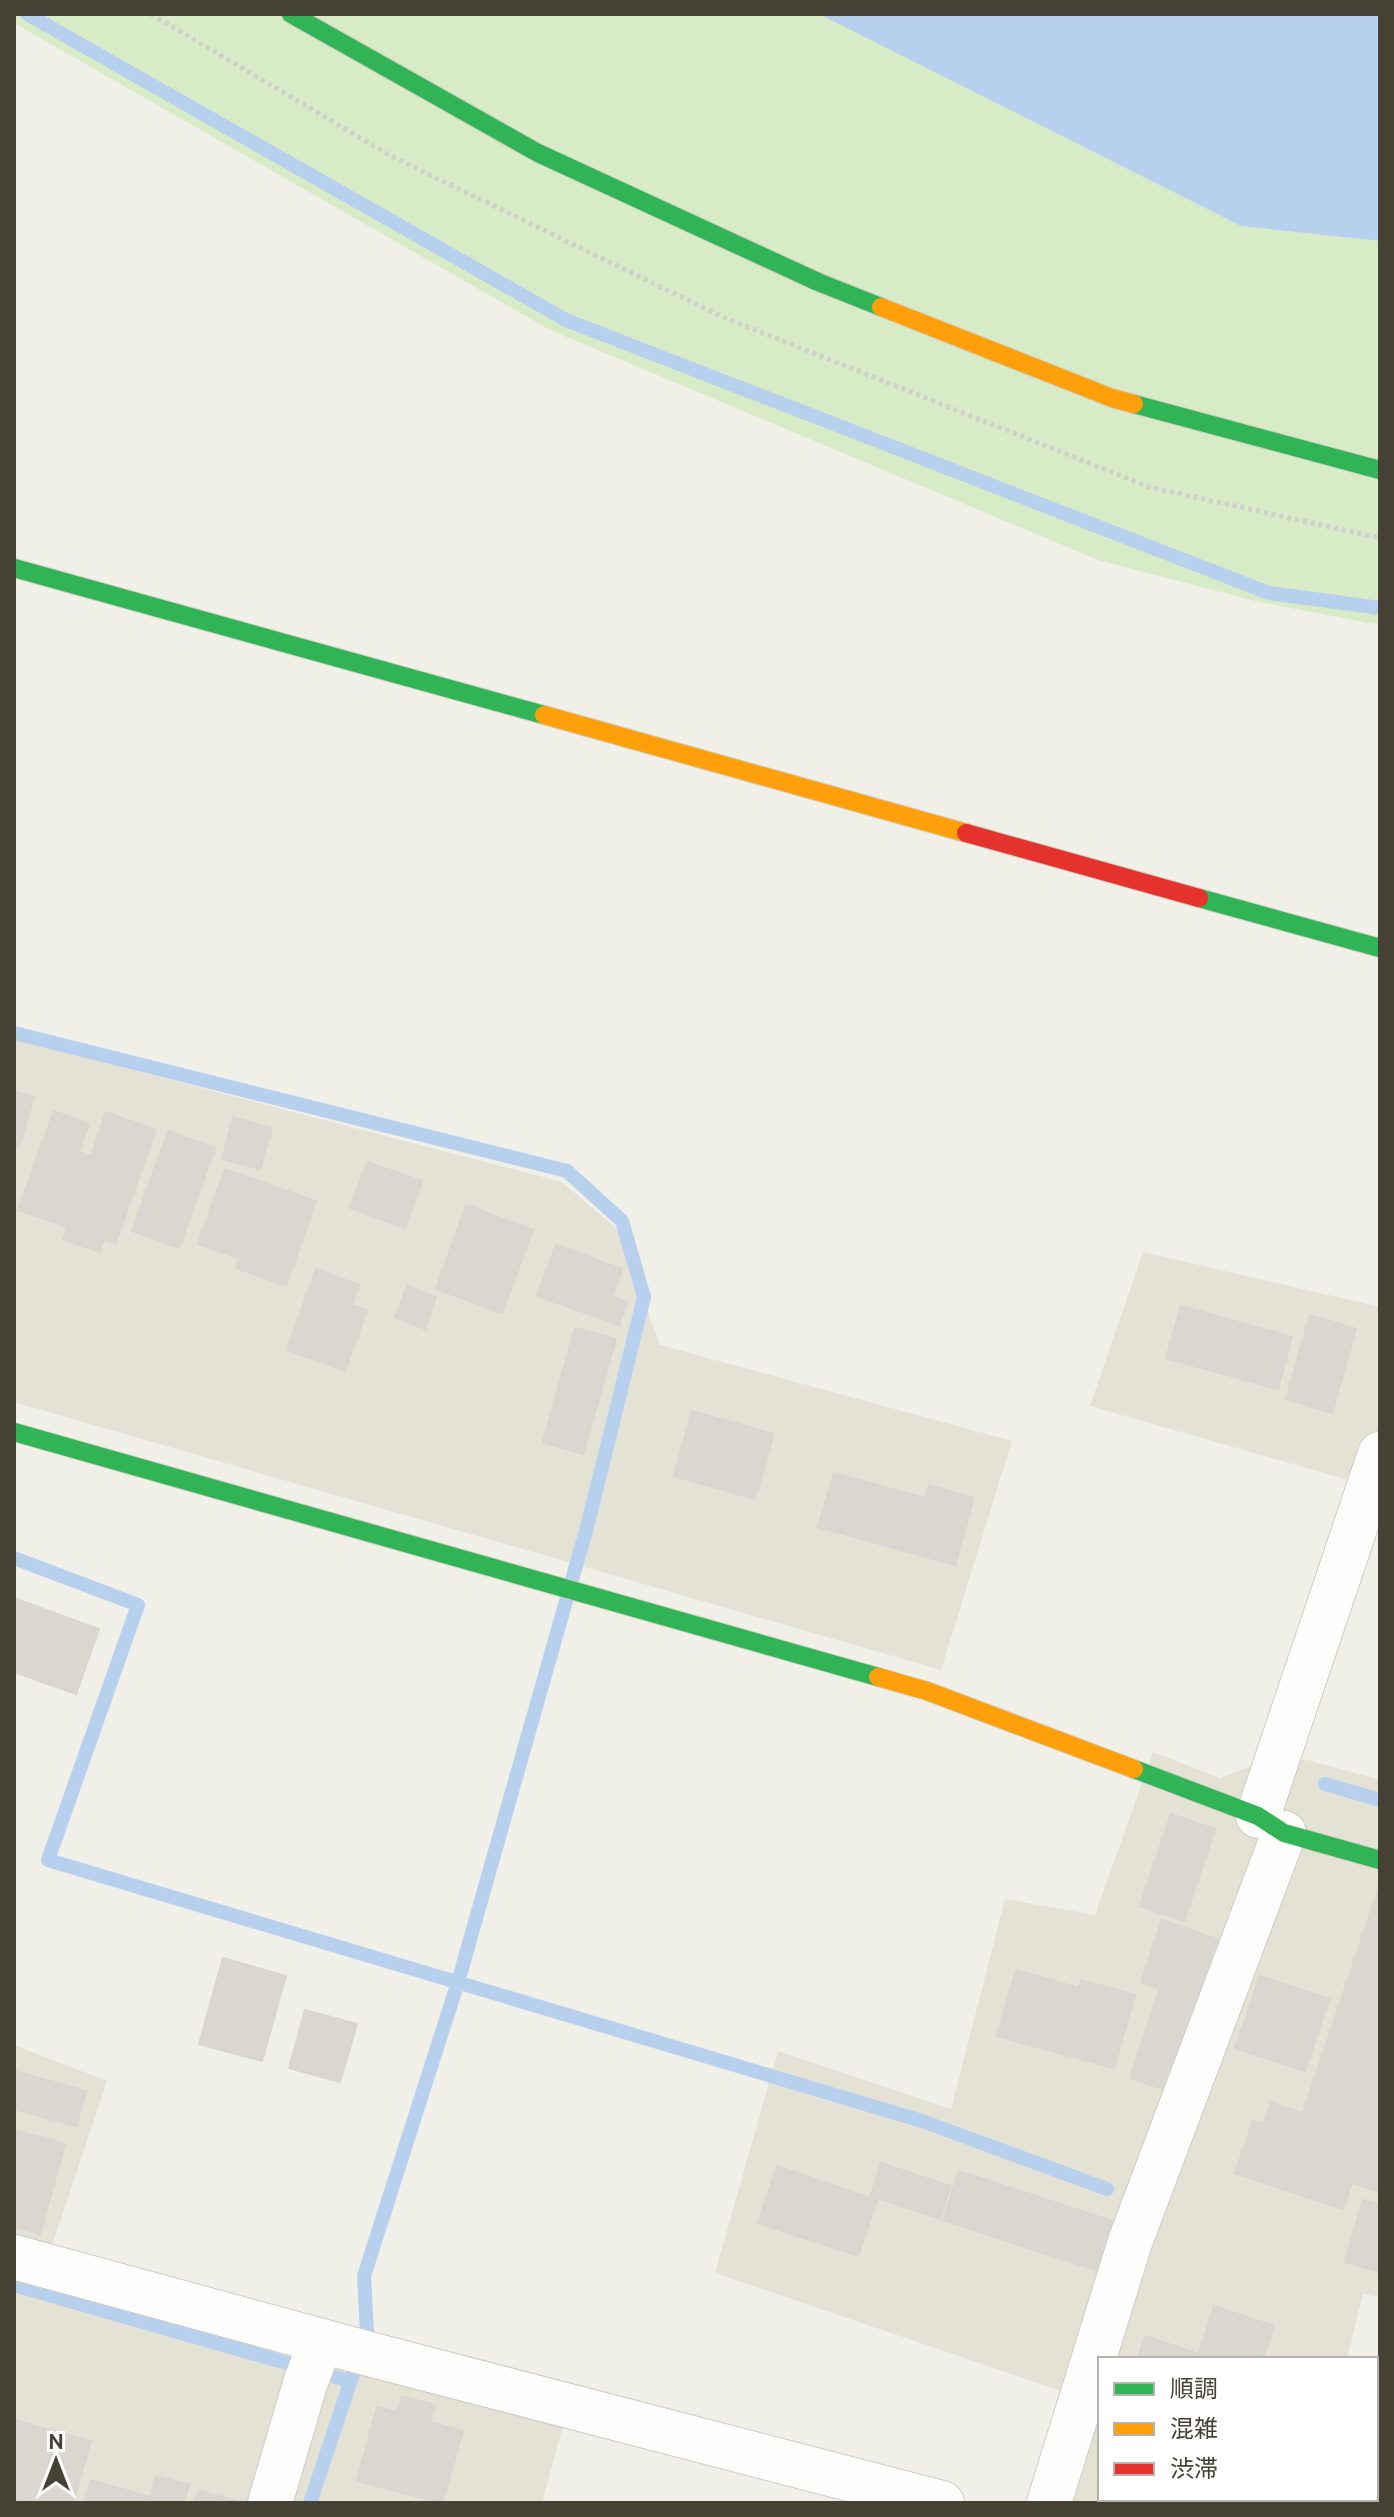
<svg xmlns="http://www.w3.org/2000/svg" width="1394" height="2517" font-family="Cabin,'Noto Sans JP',sans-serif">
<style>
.residential{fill:#e4e2d5}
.green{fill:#d7ebc7}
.water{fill:#b7d0ee}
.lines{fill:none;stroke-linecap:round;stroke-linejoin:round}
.stream{stroke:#b7d0ee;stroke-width:14}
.building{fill:#d9d7d0;stroke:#d8d6ce;stroke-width:2}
.street-casing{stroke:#ceccc5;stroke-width:46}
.fast-casing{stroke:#cfcebf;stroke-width:20}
.slow-casing{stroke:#cfcebf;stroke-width:20}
.jam-casing{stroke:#cfcebf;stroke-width:20}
.path{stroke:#d1cfc9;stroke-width:5;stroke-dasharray:4 4;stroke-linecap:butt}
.street{stroke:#fdfdfc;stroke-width:44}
.fast{stroke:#30b455;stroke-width:18}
.slow{stroke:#ff9f0a;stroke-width:18}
.jam{stroke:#e5322d;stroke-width:18}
</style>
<rect width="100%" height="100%" fill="#f0efe8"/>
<g class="residential">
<polygon points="14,1039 562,1182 618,1230 660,1345 1012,1441 941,1670 14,1402"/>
<polygon points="1143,1252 1380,1307 1380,1487 1355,1482 1090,1406"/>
<polygon points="1153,1752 1220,1778 1256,1764 1300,1758 1380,1780 1380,2297 1363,2294 1347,2359 1100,2359 1100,2499 1313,2499 1312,2503 1032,2503 1061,2391 715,2273 778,2051 951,2109 1005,1899 1095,1915"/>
<polygon points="14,2045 107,2081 51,2248 572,2392 542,2503 14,2503"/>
</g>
<polygon class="green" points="14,14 819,14 1241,226 1380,241 1380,625 1259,602 1098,560 550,330 14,23"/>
<polygon class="water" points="819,14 1380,14 1380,241 1241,226"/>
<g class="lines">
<g class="stream">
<polyline points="27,14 566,320 1269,593 1380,608"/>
<polyline points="14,1033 567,1171 622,1221 644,1297 587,1527 458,1982 364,2276 367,2332 310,2503"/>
<polyline points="14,1558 138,1605 48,1860 922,2121 1107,2189"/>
<polyline points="1325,1784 1380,1800"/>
<polyline points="14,2285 349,2381"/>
</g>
</g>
<g class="building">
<polygon points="14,1091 34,1097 19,1147 14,1145"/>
<polygon points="54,1111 89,1124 79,1152 91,1156 106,1112 156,1130 115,1244 104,1240 99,1252 63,1239 68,1227 18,1210"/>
<polygon points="233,1117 272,1128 260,1169 222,1159"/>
<polygon points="168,1131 215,1148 179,1248 132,1231"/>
<polygon points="367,1162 422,1181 405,1228 350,1208"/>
<polygon points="225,1169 316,1201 286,1286 236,1268 239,1258 198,1244"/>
<polygon points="466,1205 533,1230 502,1313 436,1289"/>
<polygon points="556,1245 622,1269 612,1297 627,1302 619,1325 537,1296"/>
<polygon points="316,1269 359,1285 352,1305 367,1310 345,1371 287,1350"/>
<polygon points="407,1286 436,1297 425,1329 395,1317"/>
<polygon points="1181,1306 1292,1337 1278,1389 1166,1358"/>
<polygon points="1310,1315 1356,1329 1332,1413 1286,1399"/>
<polygon points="575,1328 616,1339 583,1454 543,1442"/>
<polygon points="692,1411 774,1434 755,1499 674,1476"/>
<polygon points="834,1473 925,1498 929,1485 974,1498 955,1565 818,1527"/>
<polygon points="14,1598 99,1629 76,1694 14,1672"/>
<polygon points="1171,1814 1215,1829 1184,1921 1140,1906"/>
<polygon points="1380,1884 1380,2192 1352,2183 1343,2209 1235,2173 1253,2121 1264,2124 1271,2103 1303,2113"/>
<polygon points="1162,1920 1217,1939 1166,2090 1130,2078 1160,1989 1141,1982"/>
<polygon points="223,1958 286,1976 262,2061 199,2044"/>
<polygon points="1016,1970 1079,1988 1081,1980 1135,1995 1114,2068 997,2036"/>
<polygon points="1260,1976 1329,1999 1305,2071 1235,2048"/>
<polygon points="305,2010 357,2024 340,2082 289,2068"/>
<polygon points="14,2071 86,2091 76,2126 14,2109"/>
<polygon points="14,2130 65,2144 40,2234 14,2226"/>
<polygon points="881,2163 950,2186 940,2219 871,2196"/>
<polygon points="777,2166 877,2200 858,2256 758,2223"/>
<polygon points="959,2171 1115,2222 1099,2271 943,2220"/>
<polygon points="1363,2200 1380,2205 1380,2272 1345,2262"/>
<polygon points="1214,2306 1274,2326 1263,2359 1138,2359 1145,2336 1199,2354"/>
<polygon points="402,2396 435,2405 430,2422 463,2431 442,2503 357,2481 377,2407 397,2412"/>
<polygon points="14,2420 91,2441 73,2503 29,2503 14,2499"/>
<polygon points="156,2476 189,2485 184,2503 84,2503 91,2480 150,2497"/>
<polygon points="199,2491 244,2503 195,2503"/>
</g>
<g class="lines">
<defs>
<g id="street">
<polyline points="1258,1816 1380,1454"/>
<polyline points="14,2257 373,2355 942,2503"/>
<polyline points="270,2503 305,2384 321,2341"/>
<polyline points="1049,2503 1130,2242 1284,1833"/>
</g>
<g id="fast">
<polyline points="291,14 538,153 818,282 881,307"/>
<polyline points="1134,404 1380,470"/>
<polyline points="14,568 544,715"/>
<polyline points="1199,898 1380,948"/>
<polyline points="14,1432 878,1677"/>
<polyline points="1134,1769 1258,1816 1284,1833 1380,1860"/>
</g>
<g id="slow">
<polyline points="881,307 1112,398 1134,404"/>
<polyline points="544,715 966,833"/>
<polyline points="878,1677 927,1691 1134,1769"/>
</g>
<polyline id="jam" points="966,833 1199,898"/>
</defs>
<use href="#street" class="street-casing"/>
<use href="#fast" class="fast-casing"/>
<use href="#slow" class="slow-casing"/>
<use href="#jam" class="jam-casing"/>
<polyline class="path" points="151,14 389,155 723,317 1149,487 1380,538"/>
<use href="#street" class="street"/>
<use href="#fast" class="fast"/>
<use href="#slow" class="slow"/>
<use href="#jam" class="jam"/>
</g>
<rect width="1394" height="2517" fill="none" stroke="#454134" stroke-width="32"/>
<rect x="1098" y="2357" width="280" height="144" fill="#ffffff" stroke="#b5b3ae" stroke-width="2"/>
<rect x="1114" y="2383" width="40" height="12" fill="#30b455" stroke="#b5b3ae" stroke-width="2"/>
<text x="1170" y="2397" font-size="24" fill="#454134">順調</text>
<rect x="1114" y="2423" width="40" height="12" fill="#ff9f0a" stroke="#b5b3ae" stroke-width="2"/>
<text x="1170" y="2437" font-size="24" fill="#454134">混雑</text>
<rect x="1114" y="2463" width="40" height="12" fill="#e5322d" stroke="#b5b3ae" stroke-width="2"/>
<text x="1170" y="2477" font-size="24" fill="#454134">渋滞</text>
<g transform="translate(56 2461)" stroke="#ffffff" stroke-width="6" paint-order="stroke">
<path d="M0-6L14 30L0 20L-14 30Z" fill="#454134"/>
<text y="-12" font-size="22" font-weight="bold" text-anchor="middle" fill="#454134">N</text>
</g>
</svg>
